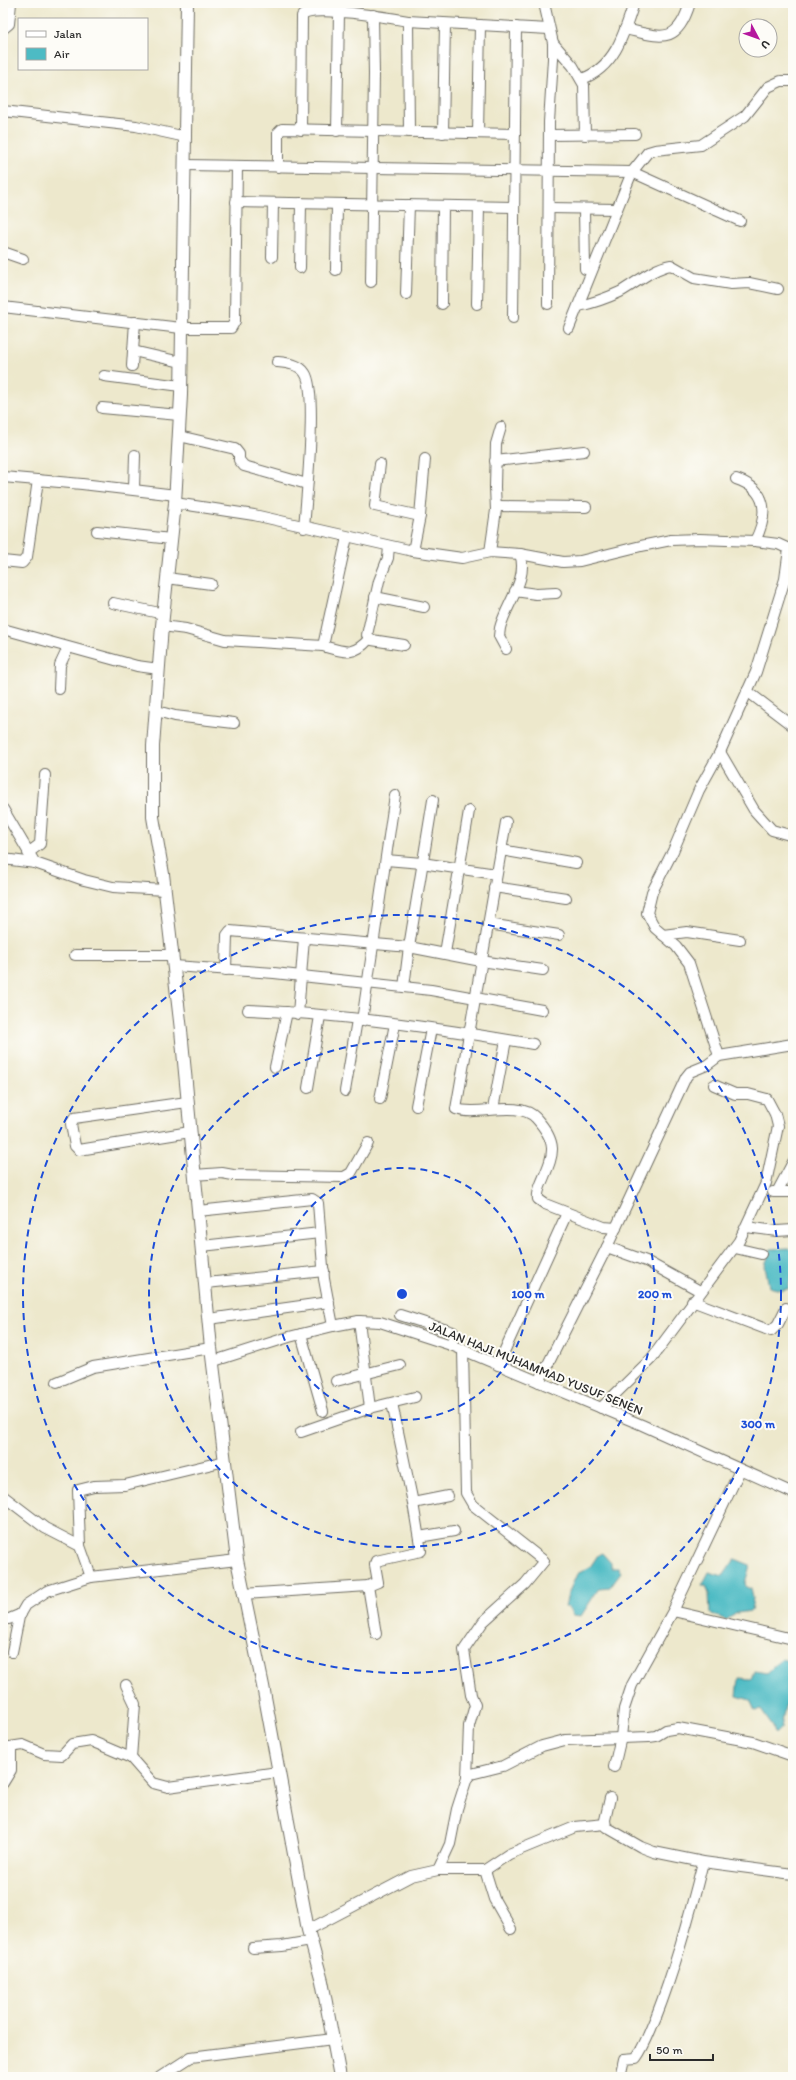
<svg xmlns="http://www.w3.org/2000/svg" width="796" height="2080" font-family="Itim,sans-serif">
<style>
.water{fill:#4dbbc4;stroke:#3c7378}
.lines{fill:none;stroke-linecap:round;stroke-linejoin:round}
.minor-casing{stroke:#6f6d63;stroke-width:12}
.tertiary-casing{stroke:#6f6d63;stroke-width:14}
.minor{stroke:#fff;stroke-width:10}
.tertiary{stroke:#fff;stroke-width:12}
.ring{fill:none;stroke:#1d4ed8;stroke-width:2;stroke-dasharray:7 5}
.labels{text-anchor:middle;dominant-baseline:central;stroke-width:4;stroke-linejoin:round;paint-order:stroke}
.street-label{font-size:13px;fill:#2b2b2b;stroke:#fdfcf7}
.centre{fill:#1d4ed8;stroke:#fdfcf7;stroke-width:2}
.ring-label{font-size:12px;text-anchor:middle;font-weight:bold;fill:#1d4ed8;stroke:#fdfcf7;stroke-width:4;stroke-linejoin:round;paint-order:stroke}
</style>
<rect width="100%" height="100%" fill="#fdfcf7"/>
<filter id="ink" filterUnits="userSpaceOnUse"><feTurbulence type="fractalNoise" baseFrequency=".025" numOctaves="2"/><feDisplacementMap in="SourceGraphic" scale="8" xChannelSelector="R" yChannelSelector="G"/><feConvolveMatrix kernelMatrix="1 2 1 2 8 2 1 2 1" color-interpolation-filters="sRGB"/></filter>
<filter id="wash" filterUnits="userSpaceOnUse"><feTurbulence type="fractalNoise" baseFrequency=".012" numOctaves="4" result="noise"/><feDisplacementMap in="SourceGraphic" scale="16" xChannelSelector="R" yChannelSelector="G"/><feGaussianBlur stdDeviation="0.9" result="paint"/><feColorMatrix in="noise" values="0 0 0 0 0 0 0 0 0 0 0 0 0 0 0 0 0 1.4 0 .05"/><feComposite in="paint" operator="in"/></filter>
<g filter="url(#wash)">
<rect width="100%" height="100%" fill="#ede8cc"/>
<g class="water">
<polygon points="789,1248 793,1251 793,1270 788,1289 781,1290 769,1287 765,1265 771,1249"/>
<polygon points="602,1553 611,1563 611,1568 618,1568 621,1572 610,1587 599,1588 581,1616 573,1615 568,1607 565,1607 568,1594 577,1574 590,1567 598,1555"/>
<polygon points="735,1559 750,1565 745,1583 746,1587 751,1589 753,1598 751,1611 737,1613 726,1620 710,1613 709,1594 706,1585 702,1585 709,1572 723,1576"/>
<polygon points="789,1649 793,1650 793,1702 786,1701 781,1728 775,1734 773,1727 761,1710 755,1711 750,1700 737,1696 739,1678 751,1679 754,1671 767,1673 783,1658 788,1660"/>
</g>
</g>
<g filter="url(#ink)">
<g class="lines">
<defs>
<g id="minor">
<polyline points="544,3 553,43 553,59 549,122 548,304"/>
<polyline points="408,21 549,29"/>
<polyline points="3,29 9,24 11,3"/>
<path d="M625,29c36,8 52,17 65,-26"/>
<polyline points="553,43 573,66 584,85 585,135"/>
<path d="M582,79c33,-12 42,-45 52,-76"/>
<polyline points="3,111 136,126 186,137"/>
<path d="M301,130l1,-114c10,-12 89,2 106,5l1,111"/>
<polyline points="337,131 339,12"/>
<polyline points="443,133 445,24"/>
<polyline points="478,133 480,25"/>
<polyline points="549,135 635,134"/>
<polyline points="186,165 632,172 740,221"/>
<polyline points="278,167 278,133 282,129 515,134"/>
<polyline points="236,202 514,207"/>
<polyline points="549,208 617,209"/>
<polyline points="584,209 585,269"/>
<polyline points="3,252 23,259"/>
<polyline points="272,257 273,203"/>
<polyline points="300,268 301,203"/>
<polyline points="336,270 337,204"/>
<polyline points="371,282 374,74 373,15"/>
<polyline points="406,294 409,205"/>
<polyline points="442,304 443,206"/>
<polyline points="477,304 479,207"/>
<path d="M579,306c14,-3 28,-8 41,-14 16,-9 33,-24 51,-27l23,13 37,6 18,-1 29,6"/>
<polyline points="3,307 181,328 231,328 235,321 237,166"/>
<polyline points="513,318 516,27"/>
<polyline points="569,328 632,172 648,152 655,150 701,145 745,116 768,87 781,81 793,81"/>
<polyline points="133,351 181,362"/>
<path d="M277,362c10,1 22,2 28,11 13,18 1,127 -1,155"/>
<polyline points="132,366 135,322"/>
<polyline points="104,376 181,386"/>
<polyline points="102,408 179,415"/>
<polyline points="179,436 235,449 239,454 239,460 244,466 307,484"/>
<polyline points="495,461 584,451"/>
<polyline points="380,464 375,506 420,516"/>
<polyline points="3,477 82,484 176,495"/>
<path d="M736,479c33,11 32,36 19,62"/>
<polyline points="134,489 135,455"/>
<polyline points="175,503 254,515 413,551 462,558 490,552 520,554 563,562 580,561 641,546 671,540 699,539 755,541 778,544 789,549 793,547"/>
<polyline points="496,506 586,507"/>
<polyline points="97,531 171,539"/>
<polyline points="389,546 388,558 379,581 367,635 372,640 404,645"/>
<polyline points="413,551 420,516 425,459"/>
<polyline points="490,552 496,510 495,487 496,444 501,427"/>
<polyline points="3,561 22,563 27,557 38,480"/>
<polyline points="167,578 211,584"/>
<polyline points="515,591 536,594 556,593"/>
<polyline points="375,597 424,607"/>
<polyline points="113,603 164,614"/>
<polyline points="162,626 186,629 225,640 323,646 347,537"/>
<polyline points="3,629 137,666 159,669"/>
<path d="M323,646c21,6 30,11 46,-7"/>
<path d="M506,649l-7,-13 1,-8c6,-24 29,-49 20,-74"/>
<polyline points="59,689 60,665 68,648"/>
<polyline points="747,691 793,726"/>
<polyline points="157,711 175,716 234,723"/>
<polyline points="720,752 754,810 772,830 793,836"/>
<polyline points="3,809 35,863 84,880 113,887 165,890"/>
<path d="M506,822l-50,287c22,8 62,-10 80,9 24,27 17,37 5,66 -2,5 -4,10 -3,15l7,5 59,23 12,1"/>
<polyline points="501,850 576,863"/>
<polyline points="28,853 40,844 45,775"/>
<polyline points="3,859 35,863"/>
<polyline points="386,860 422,863 496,874"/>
<polyline points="494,887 566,898"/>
<polyline points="488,924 559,935"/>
<polyline points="663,935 687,932 740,940"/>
<polyline points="445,953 469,811"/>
<polyline points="75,955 172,955"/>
<polyline points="174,966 274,973 431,990 542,1010"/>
<polyline points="226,970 227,935 230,931 409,947 481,961 543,970"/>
<polyline points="404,987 409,947 433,800"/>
<path d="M248,1010c95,4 191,18 285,34"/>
<polyline points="298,1014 304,938"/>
<polyline points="362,1021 395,795"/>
<polyline points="719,1056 689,963 676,946 655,928 647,913 652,892 673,851 699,790 720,752 756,672 785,579 789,549 793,551"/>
<polyline points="275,1067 287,1012"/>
<polyline points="308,1088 320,1016"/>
<polyline points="345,1091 357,1020"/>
<polyline points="380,1099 395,1024"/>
<polyline points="187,1102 74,1118 71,1124 75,1146 79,1150 190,1132"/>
<polyline points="416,1106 431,1029"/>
<polyline points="493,1109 506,1040"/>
<polyline points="194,1175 222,1173 233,1175 344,1177 351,1173 368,1143"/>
<polyline points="773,1192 793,1192"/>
<polyline points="777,1192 793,1162"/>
<polyline points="198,1211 312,1199 318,1203 324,1279 333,1326"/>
<polyline points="746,1227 777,1231 793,1230"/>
<polyline points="202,1246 320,1233"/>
<polyline points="607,1247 646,1261 700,1291"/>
<polyline points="735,1248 761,1254"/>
<polyline points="206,1283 324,1271"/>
<polyline points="692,1301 771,1331 778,1324 786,1308"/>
<polyline points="400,1315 453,1332 454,1335 451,1345"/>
<polyline points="209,1319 329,1302"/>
<polyline points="359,1321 370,1408"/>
<polyline points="301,1334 323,1411"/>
<polyline points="463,1350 466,1493 473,1505 544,1561 525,1584 483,1622 464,1650 471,1695 475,1705 469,1726 467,1778"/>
<polyline points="214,1361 289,1337 333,1326 359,1321 380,1322 451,1345 642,1425 793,1493"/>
<polyline points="498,1365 567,1213"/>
<polyline points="336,1381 400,1365"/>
<polyline points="57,1382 93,1367 211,1348"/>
<polyline points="539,1382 607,1247 686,1077 690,1072 707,1065 719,1056 793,1044"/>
<polyline points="601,1408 651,1359 739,1241 766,1183 778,1126 775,1114 767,1099 748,1094 735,1094 714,1085"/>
<polyline points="301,1432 370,1408 415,1397"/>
<polyline points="3,1496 45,1528 80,1546 91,1577"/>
<polyline points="413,1503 448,1496"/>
<polyline points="419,1537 454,1531"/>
<polyline points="80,1546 78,1490 94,1486 125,1485 225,1461"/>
<polyline points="368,1586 376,1634"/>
<polyline points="243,1594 368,1586 378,1582 375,1565 376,1561 421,1551 413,1503 392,1403"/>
<polyline points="673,1611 793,1639"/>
<polyline points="3,1619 9,1619 21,1614"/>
<polyline points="12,1652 19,1617 26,1605 47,1591 91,1577 237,1560"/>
<polyline points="126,1685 135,1704 131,1758"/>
<polyline points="3,1748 23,1745 44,1754 62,1755 72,1744 91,1741 131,1758 153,1783 168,1787 278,1772"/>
<polyline points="614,1767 621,1737 624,1709 632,1685 673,1611 740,1470"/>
<polyline points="3,1783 11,1770 11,1747"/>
<polyline points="610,1798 605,1820 606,1827 641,1847 654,1852 703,1862 793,1874"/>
<polyline points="438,1870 450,1844 457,1809 467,1778 471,1774 503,1766 542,1746 565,1740 649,1737 656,1736 666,1730 678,1728 753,1742 793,1756"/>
<polyline points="485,1870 494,1899 511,1929"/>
<polyline points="308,1930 411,1876 438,1870 485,1870 509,1854 575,1827 605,1824"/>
<polyline points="253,1948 282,1946 311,1941"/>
<polyline points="160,2077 191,2057 333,2039"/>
<path d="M620,2077l4,-18 12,-1c9,-12 14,-28 20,-41 20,-51 34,-103 47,-155"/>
</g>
<polyline id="tertiary" points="187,3 181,395 175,503 162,626 153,746 153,817 163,874 181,1030 211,1348 237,1560 263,1686 308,1930 322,1981 340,2077"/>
</defs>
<use href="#minor" class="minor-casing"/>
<use href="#tertiary" class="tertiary-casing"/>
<use href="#minor" class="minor"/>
<use href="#tertiary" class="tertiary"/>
</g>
</g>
<g class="ring">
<circle cx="402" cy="1294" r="126"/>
<circle cx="402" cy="1294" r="253"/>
<circle cx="402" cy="1294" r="379"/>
</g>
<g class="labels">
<g class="street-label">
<text transform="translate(536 1368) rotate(22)">JALAN HAJI MUHAMMAD YUSUF SENEN</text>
</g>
</g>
<circle cx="402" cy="1294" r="6" class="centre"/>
<g class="ring-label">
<text x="528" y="1298">100 m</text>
<text x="655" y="1298">200 m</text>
<text x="758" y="1428">300 m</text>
</g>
<rect width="796" height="2080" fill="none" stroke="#fdfcf7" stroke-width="16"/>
<rect x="18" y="18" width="130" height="52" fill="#fdfcf7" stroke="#a9a8a5"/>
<rect x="26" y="31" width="20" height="6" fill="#ffffff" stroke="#a9a8a5"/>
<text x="54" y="38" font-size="12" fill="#2b2b2b">Jalan</text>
<rect x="26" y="48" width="20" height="12" fill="#4dbbc4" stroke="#a9a8a5"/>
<text x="54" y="58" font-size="12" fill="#2b2b2b">Air</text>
<g transform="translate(758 38) rotate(131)"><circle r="19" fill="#fdfcf7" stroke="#a9a8a5"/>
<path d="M0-3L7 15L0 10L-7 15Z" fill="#b5179e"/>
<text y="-6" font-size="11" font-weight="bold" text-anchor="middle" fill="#2b2b2b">U</text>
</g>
<path d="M650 2054v6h63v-6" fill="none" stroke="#2b2b2b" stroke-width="2"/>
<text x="656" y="2054" font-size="12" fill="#2b2b2b" stroke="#fdfcf7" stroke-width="3" paint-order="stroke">50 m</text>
</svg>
